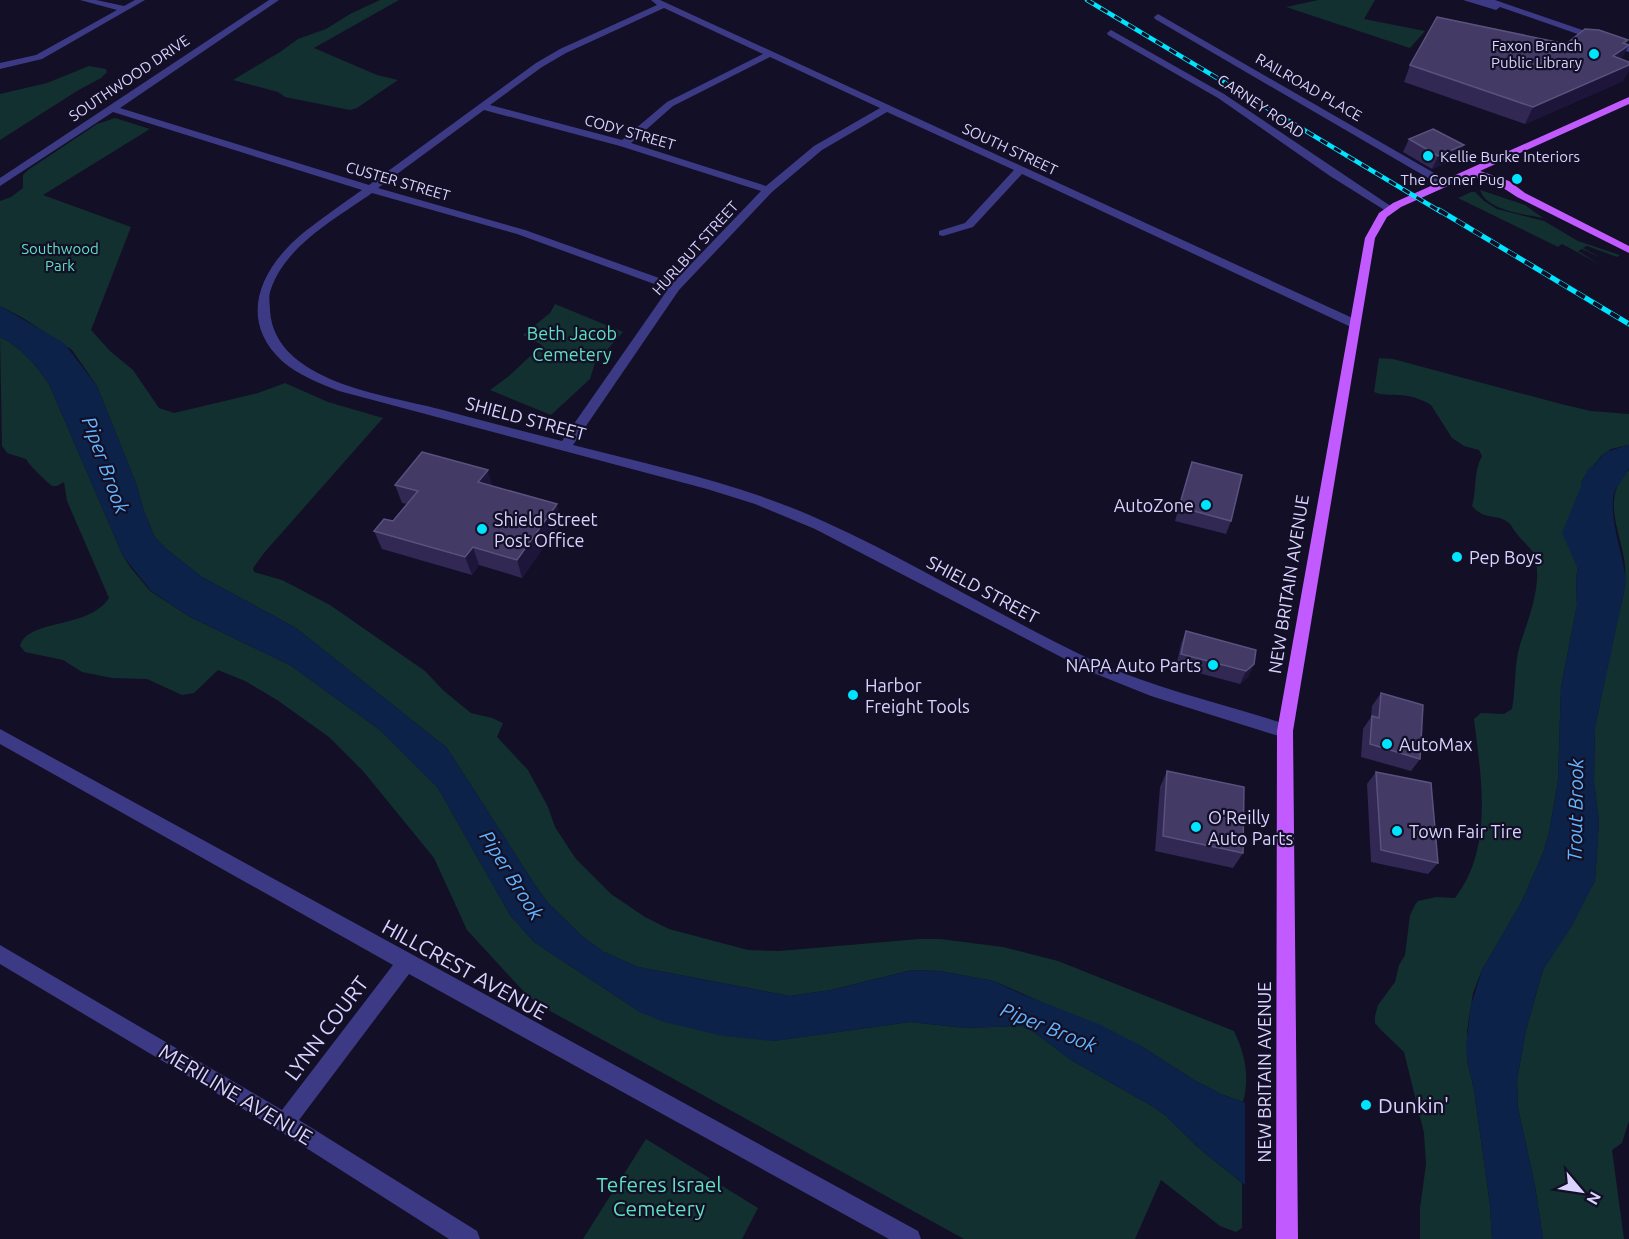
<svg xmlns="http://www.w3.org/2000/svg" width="1629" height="1239" font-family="Ubuntu,sans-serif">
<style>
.green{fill:#12302f}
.water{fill:#0c2248}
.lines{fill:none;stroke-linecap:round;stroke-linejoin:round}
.river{fill:#0c2248;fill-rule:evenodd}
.minor{fill:#3d3a85;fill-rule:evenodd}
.major{fill:#c25bff;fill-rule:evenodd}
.rail-far1-casing{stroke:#00e5ff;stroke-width:4.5}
.rail-casing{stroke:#00e5ff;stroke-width:5}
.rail-far1{stroke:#130f26;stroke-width:3;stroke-dasharray:8;stroke-linecap:butt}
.rail{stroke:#130f26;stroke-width:4;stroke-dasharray:10;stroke-linecap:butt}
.wall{fill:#312854}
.shaded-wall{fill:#1d163a}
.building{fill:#433a66;stroke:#5a527e;stroke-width:1.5}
.poi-dot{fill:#00e5ff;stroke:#130f26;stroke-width:2}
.labels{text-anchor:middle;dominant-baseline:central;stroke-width:4.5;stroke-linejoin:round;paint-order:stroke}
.far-poi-label{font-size:15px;fill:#d9d4ff;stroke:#130f26;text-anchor:end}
.far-street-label{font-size:15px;fill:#d9d4ff;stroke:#130f26}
.far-park-label{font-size:15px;fill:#5fe0c0;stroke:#130f26}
.park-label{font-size:18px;fill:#5fe0c0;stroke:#130f26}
.street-label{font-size:18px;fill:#d9d4ff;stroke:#130f26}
.poi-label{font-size:18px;fill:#d9d4ff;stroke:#130f26;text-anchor:start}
.water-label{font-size:20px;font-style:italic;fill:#62b6ff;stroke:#130f26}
.near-street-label{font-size:21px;fill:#d9d4ff;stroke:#130f26}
.near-poi-label{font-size:21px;fill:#d9d4ff;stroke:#130f26;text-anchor:start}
.near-park-label{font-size:21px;fill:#5fe0c0;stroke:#130f26}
</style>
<rect width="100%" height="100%" fill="#130f26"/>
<g class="green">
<polygon points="380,0 399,0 314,48 377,75 398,80 357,108 350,110 285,97 278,92 233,80 280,52 298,39 326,29 350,14"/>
<polygon points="1318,0 1375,0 1364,19 1425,31 1410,48 1286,7"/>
<polygon points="89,66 106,69 107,72 101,78 77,91 0,140 0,94 47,83"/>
<path d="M115,118l35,11 -107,66 88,32 -40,103 19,21 23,19 26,38 15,5 84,-20 27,-10 43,19 55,16 -119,135 -11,15 1,4 28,8 48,25 95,66 19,20 27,22 21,5 11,5 -6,14 31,33 20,37 7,20 21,32 35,35 34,23 24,12 79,21 31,1 140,-12h21l63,8 55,14 176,70c11,23 16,46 9,71l-22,-8 -27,-14 -53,-34 -147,-65 -54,-10 -28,-1 -81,20 -41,6 -152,-29 -34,-15 -21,-15 -34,-33 -14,-19 -88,-137 -151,-120 -94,-51 -37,-29 -11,-12 -10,-25 -7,-25 -40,-100 -25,-36 -49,-32 -23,-12v-105l11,-4 12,-9v-13l5,-5 69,-46z"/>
<path d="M1480,190l45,15 18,13c-19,-4 -56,-7 -63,-28z"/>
<polygon points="1471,192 1475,192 1484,201 1497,209 1544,221 1578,241 1620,255 1617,257 1587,246 1583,248 1601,258 1582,249 1578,251 1601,265 1562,244 1558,247 1458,198"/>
<polygon points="555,304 623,332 595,363 590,379 551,415 490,390 509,376 542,345 523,335 550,313"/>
<path d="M0,337c22,11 35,27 49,47l74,172 8,12 19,23 40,26 100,48 90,65 58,58 72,127 24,27 106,70 133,29 137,-19 56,6 55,-2 13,6 37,28 81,46 13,9 36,35 41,33v45l-6,4 -16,-6 -59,-46 -26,59h-171l-423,-233 -15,-12 -59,-64 -33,-72 -71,-87 -34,-34 -52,-37 -32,-19 -27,-11 -24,23 -12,2 -35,-16 -35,-1 -30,-6 -19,-12 -38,-8 -5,-6c8,-28 68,-16 89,-48l-42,-97 -3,-19 -7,4h-5c-5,-4 -24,-22 -26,-27l-19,-6 -5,-7z"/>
<path d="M1379,358l14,1 168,45 30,7 38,3v31l-18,4 -10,7 -19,24 -5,37 3,28 -4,36 1,24 -16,82 -3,94 -9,52 -6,20 -21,48 -40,69 -9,23 -6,38v29l7,30 16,115 2,34h-72v-31l6,-44 -2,-31 -20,-81 -24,-23 -5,-6v-7l3,-11 17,-23 4,-17 6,-10 5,-40 5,-10 3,-4 18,-4 19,1c39,-50 26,-121 19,-179l7,-6 23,1 8,-5c4,-20 2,-46 8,-64 8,-26 26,-67 12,-94 -4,-6 -11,-11 -15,-17 -3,-3 -5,-8 -8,-11 -12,-10 -24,-2 -37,-17 5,-17 1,-33 10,-50l-3,-6 -15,-4 -12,-8 -21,-33c-9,-6 -23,-10 -33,-10 -9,-1 -16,1 -24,-3z"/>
<path d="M1629,470v651l-7,22 -10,7 12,89h-81l-8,-53 -17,-78 -1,-28 9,-50 17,-60 52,-89 4,-60 -5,-40 1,-54 24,-115c5,-15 7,-30 6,-46 -3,-34 -26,-67 4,-96z"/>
<polygon points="646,1139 758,1208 742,1239 583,1239"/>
</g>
<g class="water">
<path d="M0,306l64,37 33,43 40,100 7,25 10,25 11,12 37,29 94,51 151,120 88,137 14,19 34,33 21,15 34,15 152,29 41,-6 81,-20 28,1 54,10 25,12 82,32 40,21 53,34 27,14 24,9v82l-44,-35 -36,-35 -13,-9 -81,-46 -37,-28 -13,-6 -55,2 -56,-6 -137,19 -50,-5 -59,-14 -24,-10 -106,-70 -24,-27 -72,-127 -58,-58 -90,-65 -100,-48 -39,-26 -28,-35 -74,-172c-14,-20 -27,-36 -49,-47z"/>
<path d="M1629,445c0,7 0,16 0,23 -3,11 -15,16 -16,32 -2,28 11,55 13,83l-31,144 -1,53 5,41 -4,60 -23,45 -29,44 -17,60 -9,50 1,28 17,78 8,53h-51l-2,-34 -16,-115 -7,-30 -1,-15 5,-40 11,-35 40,-69 21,-48 6,-20 9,-52 3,-94 16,-82 -1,-24 4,-36 -3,-28 5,-37 23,-28z"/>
</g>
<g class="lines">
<polygon class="river" points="1629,447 1629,468 1608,480 1588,533 1610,580 1606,587 1596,590 1586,587 1562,533 1588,469 1620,450"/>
<g class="minor">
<polygon points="80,0 96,0 124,6 135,0 145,0 42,59 0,69 0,63 36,55 117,10"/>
<path d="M269,0h10l-159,108 249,77 167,-122 24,-14 97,-44 -6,-5h9l699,321v6h-8l-329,-153 -49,53 -30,9 -4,-1v-4l26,-8 49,-53 -127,-58 -65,38 -50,42 -93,98 -106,155c85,22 173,40 252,77 93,42 179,97 271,140 63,28 130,42 195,64l2,5 -2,5 -6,2 -134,-42 -65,-26 -271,-141 -60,-25 -48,-15 -368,-98c-20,-8 -41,-16 -57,-30 -46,-43 -20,-94 21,-128 19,-15 39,-29 59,-43l-249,-78 -113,74v-8zM664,8l99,46 -96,48 -45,38 -132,-35 52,-38 24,-14zM770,57l110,51 -66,38 -48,40 -135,-43 42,-37zM484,110l136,36 141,45 -88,92 -148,-53 -147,-42zM372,193l145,41 151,55 -106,152c-41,-10 -82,-21 -123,-32 -54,-14 -164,-27 -169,-98 0,-7 -2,-15 1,-22 15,-44 66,-71 101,-96z"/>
<polygon points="1463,0 1495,0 1629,46 1629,52 1500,7 1496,10"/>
<polygon points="1158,14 1448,181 1449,183 1440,185 1155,19 1154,17"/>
<polygon points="1111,30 1224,94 1395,209 1394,211 1386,211 1330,176 1218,98 1108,35 1107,33"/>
<polygon points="0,729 918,1231 921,1239 889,1239 409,974 299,1120 477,1231 480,1239 449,1239 278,1130 0,964 0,945 282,1110 393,965 0,744"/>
</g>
<polygon class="major" points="1629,97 1629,104 1480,171 1509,181 1525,193 1629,246 1629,253 1517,197 1494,182 1470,176 1401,207 1387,217 1375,238 1293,731 1298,1239 1276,1239 1277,731 1365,238 1379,213 1393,203"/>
<defs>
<polyline id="rail-far1" points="1087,0 1441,212"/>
<polyline id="rail" points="1439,210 1629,324"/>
</defs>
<use href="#rail-far1" class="rail-far1-casing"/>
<use href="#rail" class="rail-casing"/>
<use href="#rail-far1" class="rail-far1"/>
<use href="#rail" class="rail"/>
</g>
<g class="wall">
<polygon points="1628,40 1626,44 1629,45 1621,59 1629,62 1629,70 1623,81 1525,124 1404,82 1410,65 1566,44"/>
<polygon points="1409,139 1458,158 1432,169 1403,152"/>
<polygon points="1192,462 1231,521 1226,534 1175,521"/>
<polygon points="395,485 493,486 561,522 522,578 479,565 472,575 382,549 374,531 393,521 407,504 402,503"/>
<polygon points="1186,631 1254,664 1248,677 1240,684 1176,667 1181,644"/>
<polygon points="1381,693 1420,759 1411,771 1361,757 1363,729 1371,717 1372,706"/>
<polygon points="1167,771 1243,853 1233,868 1155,851 1160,787"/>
<polygon points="1376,772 1438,863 1428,874 1371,862 1367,784"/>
</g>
<g class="shaded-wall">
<polygon points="1628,40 1623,49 1629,45 1620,62 1613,56 1623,43"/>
<polygon points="1629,65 1629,70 1623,81 1525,124 1533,107"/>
<polygon points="1464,145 1458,158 1432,169 1438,156"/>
<polygon points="488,470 493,488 478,482"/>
<polygon points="557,504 561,522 522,578 517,560"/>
<polygon points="473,547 479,565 472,575 465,557"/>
<polygon points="1254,664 1248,677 1240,684 1246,671"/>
</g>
<g class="building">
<polygon points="1437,17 1566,44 1585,29 1599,30 1628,40 1623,43 1629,45 1613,56 1629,62 1629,65 1533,107 1410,65"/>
<polygon points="1433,129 1464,145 1438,156 1409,139"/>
<polygon points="422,452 488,470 478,482 557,504 517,560 473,547 465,557 374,531 384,519 393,521 418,491 395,485"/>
<polygon points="1192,462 1242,475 1231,521 1179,507"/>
<polygon points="1186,631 1256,650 1254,664 1246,671 1181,654"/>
<polygon points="1381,693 1423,705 1420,759 1370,744 1372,716 1379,718"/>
<polygon points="1167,771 1244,787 1243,853 1163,836"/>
<polygon points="1376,772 1431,783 1438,863 1381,850"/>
</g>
<g class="poi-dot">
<circle cx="1594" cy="54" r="6"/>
<circle cx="1428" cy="156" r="6"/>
<circle cx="1517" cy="179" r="6"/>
<circle cx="1206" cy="505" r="6"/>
<circle cx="482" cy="529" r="6"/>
<circle cx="1457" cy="557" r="6"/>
<circle cx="1213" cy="665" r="6"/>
<circle cx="853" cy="695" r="6"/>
<circle cx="1387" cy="744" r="6"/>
<circle cx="1196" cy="827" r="6"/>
<circle cx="1397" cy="831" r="6"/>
<circle cx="1366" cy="1105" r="6"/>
</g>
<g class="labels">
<g class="far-poi-label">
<text x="1582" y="45">Faxon Branch<tspan x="1582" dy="17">Public Library</tspan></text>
<text x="1440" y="156" text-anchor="start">Kellie Burke Interiors</text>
<text x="1505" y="179">The Corner Pug</text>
</g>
<g class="far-street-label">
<text transform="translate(129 78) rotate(-34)">SOUTHWOOD DRIVE</text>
<text transform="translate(1309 87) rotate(30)">RAILROAD PLACE</text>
<text transform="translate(1261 106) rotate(34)">CARNEY ROAD</text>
<text transform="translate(630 132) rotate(16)">CODY STREET</text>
<text transform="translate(1010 149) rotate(25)">SOUTH STREET</text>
<text transform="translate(398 181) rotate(16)">CUSTER STREET</text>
<text transform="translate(695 248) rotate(-48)">HURLBUT STREET</text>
</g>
<g class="far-park-label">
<text x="60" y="248">Southwood<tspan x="60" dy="17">Park</tspan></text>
</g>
<g class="park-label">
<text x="572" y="333">Beth Jacob<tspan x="572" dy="21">Cemetery</tspan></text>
</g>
<g class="street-label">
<text transform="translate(526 418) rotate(15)">SHIELD STREET</text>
<text transform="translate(1288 584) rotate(-81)">NEW BRITAIN AVENUE</text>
<text transform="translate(983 589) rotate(28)">SHIELD STREET</text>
<text transform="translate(1264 1072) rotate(-90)">NEW BRITAIN AVENUE</text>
</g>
<g class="poi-label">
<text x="1194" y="505" text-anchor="end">AutoZone</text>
<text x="494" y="519">Shield Street<tspan x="494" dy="21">Post Office</tspan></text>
<text x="1469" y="557">Pep Boys</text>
<text x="1201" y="665" text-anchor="end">NAPA Auto Parts</text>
<text x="865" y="685">Harbor<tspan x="865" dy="21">Freight Tools</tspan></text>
<text x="1399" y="744">AutoMax</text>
<text x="1208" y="817">O'Reilly<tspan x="1208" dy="21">Auto Parts</tspan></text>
<text x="1409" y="831">Town Fair Tire</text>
</g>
<g class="water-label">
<text transform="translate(106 465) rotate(70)">Piper Brook</text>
<text transform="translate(1575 810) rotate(-89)">Trout Brook</text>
<text transform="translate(512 875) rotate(58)">Piper Brook</text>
<text transform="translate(1049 1027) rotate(22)">Piper Brook</text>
</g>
<g class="near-street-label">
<text transform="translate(465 969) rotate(29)">HILLCREST AVENUE</text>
<text transform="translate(326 1028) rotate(-53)">LYNN COURT</text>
<text transform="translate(236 1094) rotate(31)">MERILINE AVENUE</text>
</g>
<g class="near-poi-label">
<text x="1378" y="1105">Dunkin'</text>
</g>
<g class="near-park-label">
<text x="659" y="1184">Teferes Israel<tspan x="659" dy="24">Cemetery</tspan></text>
</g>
</g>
<g transform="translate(1581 1191) rotate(119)" stroke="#130f26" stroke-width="4.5" paint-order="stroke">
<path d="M0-4.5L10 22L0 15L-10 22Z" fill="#d9d4ff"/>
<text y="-9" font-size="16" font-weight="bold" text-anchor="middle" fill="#d9d4ff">N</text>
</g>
</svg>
